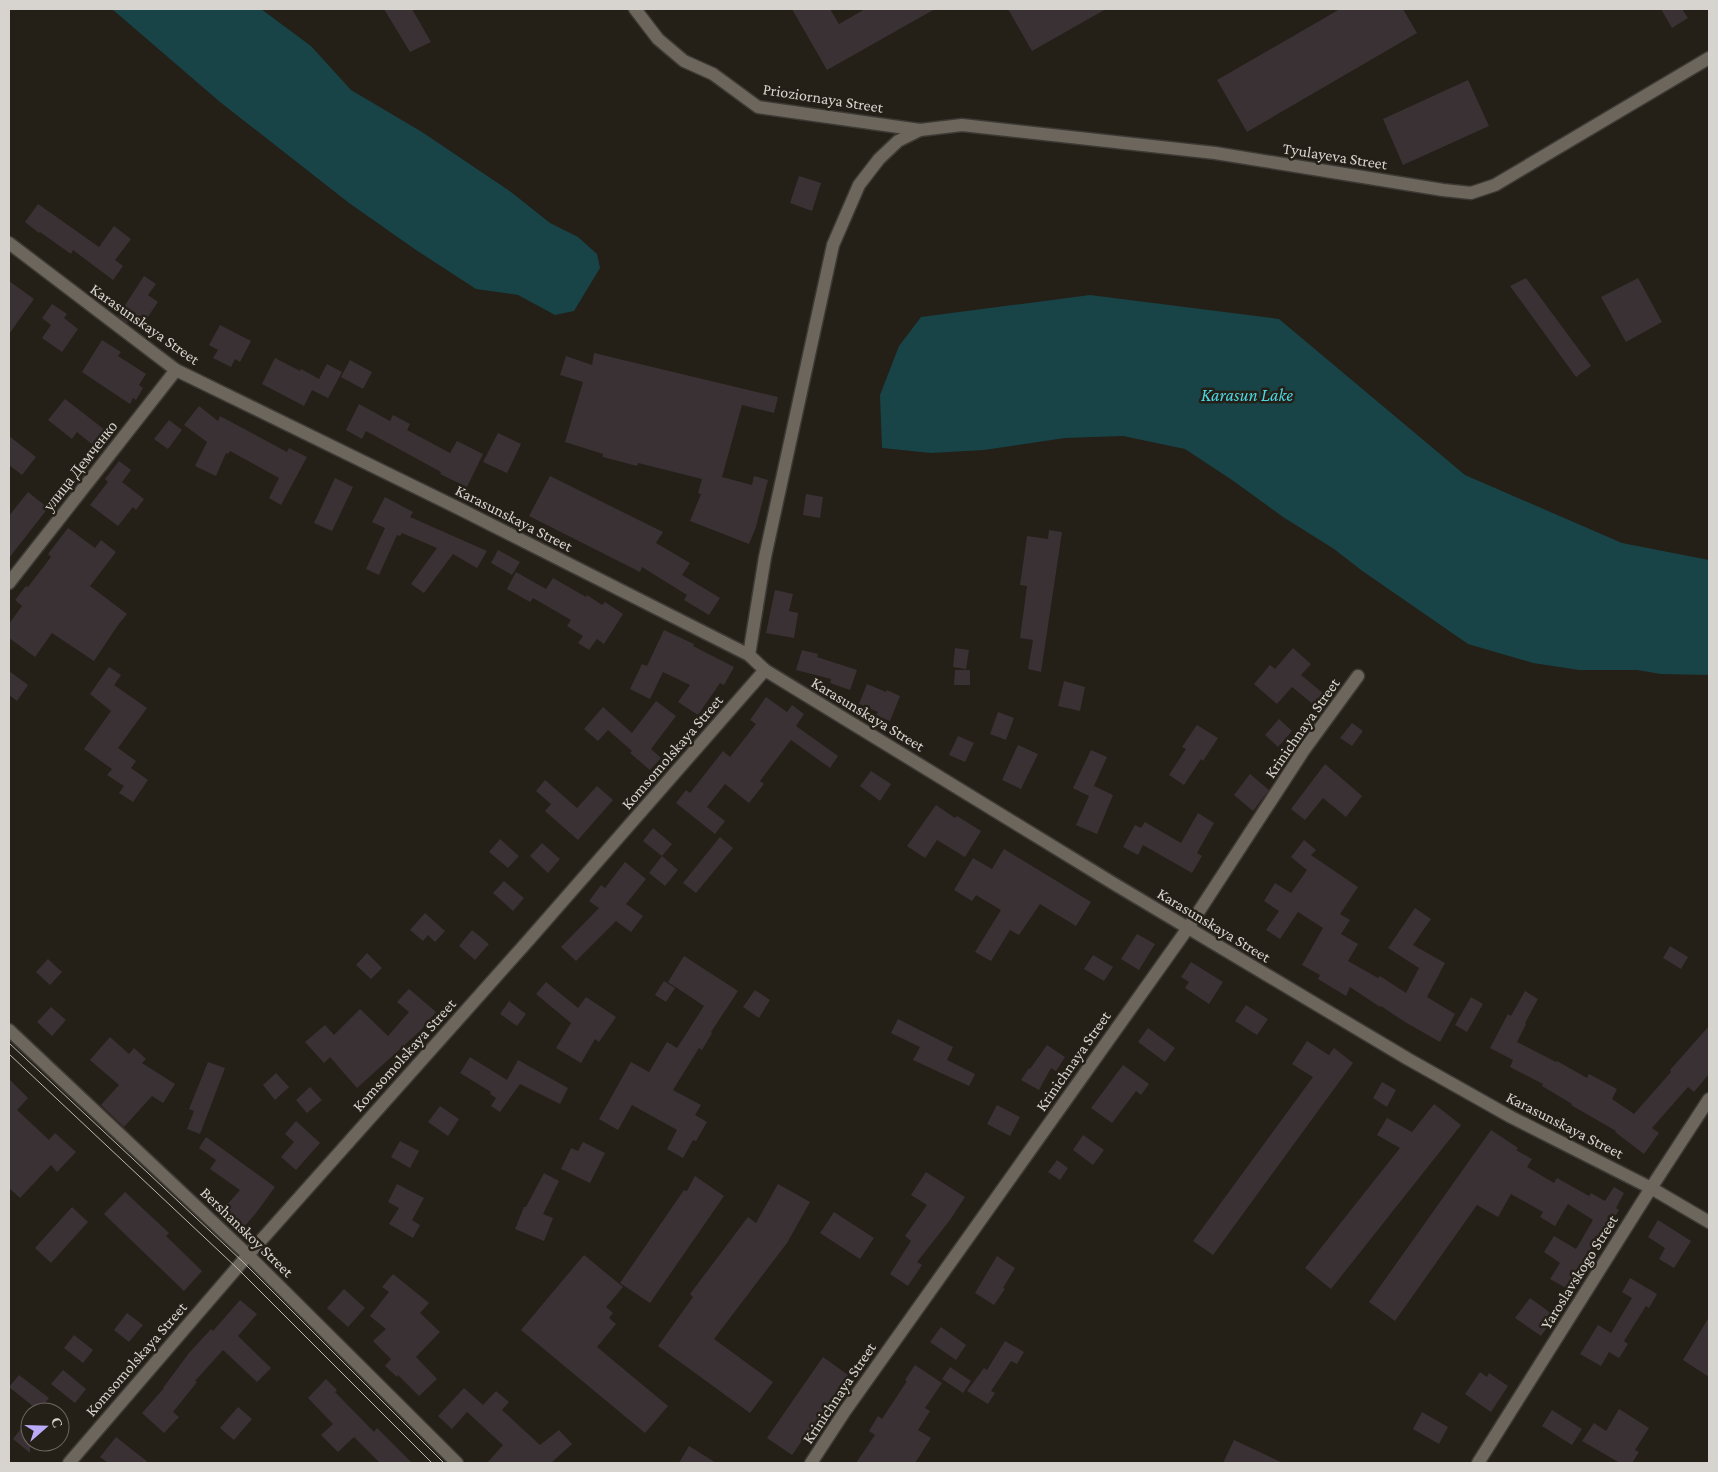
<svg xmlns="http://www.w3.org/2000/svg" width="1718" height="1472" font-family="'Crimson Pro',serif">
<style>
.water{fill:#184347}
.building{fill:#3a3135}
.lines{fill:none;stroke-linecap:round;stroke-linejoin:round}
.minor-casing{stroke:#3d3a35;stroke-width:15}
.minor{stroke:#6c665d;stroke-width:12}
.tram{stroke:#bab7b1;stroke-width:1}
.labels{text-anchor:middle;dominant-baseline:central;stroke-width:5;stroke-linejoin:round;paint-order:stroke}
.street-label{font-size:16px;fill:#d7d4cf;stroke:#241f17}
.water-label{font-size:18px;font-style:italic;fill:#4ad6e2;stroke:#241f17}
</style>
<rect width="100%" height="100%" fill="#241f17"/>
<g class="water">
<polygon points="112,9 261,9 311,46 351,90 422,132 511,192 550,223 578,237 597,254 600,268 574,311 555,315 518,295 476,289 416,250 349,203 220,102"/>
<polygon points="1090,295 1279,319 1465,475 1622,543 1709,560 1709,675 1661,674 1637,670 1579,670 1533,663 1468,644 1361,570 1334,549 1283,517 1232,480 1185,449 1123,436 1065,438 984,450 931,453 882,448 880,395 899,346 921,317"/>
</g>
<g class="building">
<polygon points="384,9 412,9 431,42 410,52"/>
<polygon points="792,9 830,9 839,24 865,9 935,9 827,70"/>
<polygon points="1008,9 1106,9 1032,51"/>
<polygon points="1340,9 1403,9 1417,33 1247,132 1217,80"/>
<polygon points="1661,9 1682,9 1688,18 1672,28"/>
<polygon points="1468,80 1489,126 1403,165 1383,119"/>
<polygon points="799,176 821,183 812,211 790,203"/>
<polygon points="38,204 99,247 114,226 131,239 115,260 123,266 113,280 73,250 71,254 40,232 39,233 25,222"/>
<polygon points="144,276 156,284 148,295 158,302 143,324 132,316 127,323 118,316"/>
<polygon points="1526,278 1591,366 1576,377 1510,286"/>
<polygon points="1638,278 1662,322 1626,342 1601,297"/>
<polygon points="9,281 34,299 9,334"/>
<polygon points="52,304 67,314 64,318 78,329 62,352 42,338 51,325 42,318"/>
<polygon points="220,325 251,341 240,362 235,359 231,367 213,358 218,350 209,345"/>
<polygon points="102,340 121,352 118,356 146,374 139,385 143,388 136,400 133,398 130,404 82,372"/>
<polygon points="594,353 778,397 774,413 742,405 722,477 752,485 754,476 768,480 756,527 749,544 690,521 701,494 698,493 702,479 638,463 637,466 603,457 603,454 565,442 583,382 560,375 566,356 592,365"/>
<polygon points="275,358 300,371 301,369 319,379 327,364 342,372 328,398 312,390 304,406 262,384"/>
<polygon points="350,360 372,372 363,389 341,377"/>
<polygon points="65,399 105,430 93,445 77,432 72,439 48,420"/>
<polygon points="359,404 390,421 393,415 410,424 407,430 450,453 457,441 483,454 467,487 440,474 441,472 366,431 362,439 346,430"/>
<polygon points="199,406 218,421 220,416 287,452 289,448 307,457 281,505 269,498 279,478 230,451 228,454 226,453 216,476 195,466 207,442 184,425"/>
<polygon points="169,420 182,430 168,449 154,439"/>
<polygon points="498,433 521,444 507,473 483,462"/>
<polygon points="9,436 36,457 22,475 9,465"/>
<polygon points="119,461 131,470 122,482 144,499 136,510 133,507 118,526 90,505 108,482 105,479"/>
<polygon points="550,476 663,532 656,543 690,563 682,575 720,598 709,615 684,600 687,595 642,567 640,572 529,516"/>
<polygon points="335,478 353,487 332,531 314,523"/>
<polygon points="28,492 48,508 9,558 9,516"/>
<polygon points="806,494 823,497 820,518 803,515"/>
<polygon points="385,497 413,512 410,517 487,551 477,568 453,554 424,593 411,584 437,548 402,533 400,536 397,535 379,575 366,569 385,528 372,522"/>
<polygon points="68,528 95,548 101,540 116,552 90,586 127,614 118,625 94,661 52,633 35,657 9,638 9,624 22,606 15,600 26,586 28,587 51,557 48,554"/>
<polygon points="1049,530 1062,532 1041,672 1028,669 1033,640 1020,638 1027,586 1020,585 1027,536 1048,539"/>
<polygon points="498,550 520,562 512,575 491,563"/>
<polygon points="516,572 546,589 553,578 586,597 587,595 602,605 605,602 623,614 604,644 597,639 589,650 578,643 583,636 567,626 571,620 533,598 530,602 507,589"/>
<polygon points="775,590 793,594 789,611 798,613 794,638 766,633"/>
<polygon points="664,630 694,644 693,646 734,667 724,685 720,683 698,715 678,702 690,685 663,672 650,699 630,689 642,664 647,666"/>
<polygon points="955,648 969,650 966,669 953,667"/>
<polygon points="1293,648 1311,664 1301,675 1330,699 1320,710 1292,687 1277,704 1254,684 1270,665 1275,669"/>
<polygon points="802,650 818,654 817,657 857,670 850,690 830,683 831,679 796,670"/>
<polygon points="109,667 121,675 114,685 147,708 118,748 136,761 131,768 148,780 133,802 119,793 124,786 107,775 112,769 84,749 111,711 90,694"/>
<polygon points="955,670 970,670 970,685 954,685"/>
<polygon points="9,671 28,685 17,701 9,695"/>
<polygon points="1064,681 1085,687 1080,711 1058,706"/>
<polygon points="867,684 886,692 887,690 900,696 890,721 876,715 878,712 859,704"/>
<polygon points="766,697 787,712 792,705 804,714 796,726 838,756 830,768 791,740 760,781 764,784 749,803 725,784 707,807 725,821 715,834 676,803 686,790 690,793 723,751 730,757 756,724 750,720"/>
<polygon points="656,701 676,716 651,749 661,758 650,770 630,753 632,751 608,730 598,741 584,729 603,707 632,733"/>
<polygon points="998,712 1014,718 1006,740 990,734"/>
<polygon points="1279,719 1292,731 1278,747 1265,735"/>
<polygon points="1352,723 1363,731 1352,746 1340,738"/>
<polygon points="1197,725 1218,738 1203,761 1201,759 1184,785 1169,775 1186,749 1182,747"/>
<polygon points="958,736 974,743 965,762 949,755"/>
<polygon points="1018,745 1038,754 1021,789 1002,780"/>
<polygon points="1091,750 1107,757 1094,786 1113,795 1097,834 1076,825 1089,796 1073,788"/>
<polygon points="1325,764 1362,796 1346,817 1323,798 1305,820 1291,809"/>
<polygon points="871,771 891,784 880,801 860,786"/>
<polygon points="1250,774 1269,790 1253,811 1234,795"/>
<polygon points="545,780 577,808 597,786 613,800 578,840 545,811 551,804 536,791"/>
<polygon points="936,805 955,818 957,816 981,831 965,857 937,840 925,858 907,846"/>
<polygon points="1198,813 1214,823 1197,853 1202,856 1192,873 1143,845 1138,855 1123,847 1135,825 1141,828 1145,822 1181,843"/>
<polygon points="653,828 672,844 662,856 643,841"/>
<polygon points="720,837 733,848 696,893 683,883"/>
<polygon points="500,839 519,856 508,868 489,852"/>
<polygon points="1304,840 1316,850 1311,855 1358,887 1340,914 1350,920 1341,934 1358,944 1348,961 1378,978 1380,976 1406,993 1419,968 1388,948 1415,908 1431,919 1413,945 1445,963 1427,997 1455,1014 1440,1042 1405,1022 1381,1006 1380,1007 1350,987 1346,996 1318,979 1320,975 1302,965 1323,928 1298,912 1280,939 1266,930 1279,911 1264,901 1275,883 1291,893 1307,870 1291,857"/>
<polygon points="542,843 560,859 548,873 530,856"/>
<polygon points="1004,849 1091,902 1076,926 1040,904 1019,935 1010,930 991,961 975,952 1001,910 976,895 972,901 954,890 973,858 992,869"/>
<polygon points="662,856 678,870 665,886 649,873"/>
<polygon points="625,862 646,879 626,904 643,916 631,932 616,921 576,961 561,947 599,908 589,901 601,885 605,888"/>
<polygon points="504,881 524,898 513,911 493,893"/>
<polygon points="425,913 445,931 435,942 428,935 423,941 410,930"/>
<polygon points="472,930 489,944 475,960 459,946"/>
<polygon points="1137,934 1155,944 1139,970 1121,959"/>
<polygon points="1670,946 1688,957 1681,969 1663,958"/>
<polygon points="367,953 382,968 371,979 356,965"/>
<polygon points="1093,955 1113,967 1104,981 1084,969"/>
<polygon points="684,956 738,991 711,1032 712,1033 702,1050 699,1048 673,1090 701,1105 695,1115 707,1122 696,1141 693,1140 683,1158 667,1149 677,1130 632,1105 618,1130 599,1119 631,1062 649,1072 667,1042 677,1048 704,1006 668,982"/>
<polygon points="48,959 62,972 50,985 36,972"/>
<polygon points="1191,962 1223,982 1209,1004 1185,988 1189,982 1181,977"/>
<polygon points="664,981 675,988 666,1002 655,995"/>
<polygon points="546,982 578,1008 586,997 616,1017 599,1042 595,1039 581,1063 556,1048 571,1023 536,994"/>
<polygon points="409,989 436,1012 420,1031 357,1088 330,1057 324,1063 305,1042 325,1025 334,1035 360,1009 388,1036 409,1012 397,1002"/>
<polygon points="755,990 770,1000 759,1018 743,1007"/>
<polygon points="1525,991 1538,999 1525,1023 1526,1024 1517,1042 1556,1062 1557,1061 1587,1078 1589,1074 1617,1089 1612,1099 1634,1114 1671,1072 1670,1070 1709,1026 1709,1074 1694,1092 1688,1087 1652,1128 1659,1133 1644,1154 1615,1132 1616,1131 1571,1105 1572,1104 1542,1086 1543,1084 1510,1067 1513,1060 1490,1048 1508,1014 1511,1016"/>
<polygon points="1471,997 1483,1004 1467,1032 1455,1025"/>
<polygon points="509,1001 526,1014 517,1026 500,1014"/>
<polygon points="1246,1005 1268,1019 1257,1035 1235,1021"/>
<polygon points="51,1007 66,1020 52,1036 37,1022"/>
<polygon points="898,1019 953,1047 947,1060 975,1074 969,1086 913,1060 920,1047 891,1033"/>
<polygon points="1148,1028 1175,1048 1165,1062 1138,1042"/>
<polygon points="110,1037 129,1054 134,1048 146,1059 142,1063 175,1084 163,1103 152,1096 124,1127 101,1105 119,1085 90,1060"/>
<polygon points="1307,1041 1329,1055 1334,1048 1353,1063 1213,1255 1193,1241 1313,1077 1292,1064"/>
<polygon points="1047,1045 1065,1057 1056,1071 1051,1068 1039,1090 1021,1080 1029,1068 1030,1069"/>
<polygon points="470,1057 507,1080 518,1060 568,1088 560,1104 520,1084 500,1112 491,1106 496,1098 490,1094 491,1092 460,1073"/>
<polygon points="208,1062 225,1068 200,1134 187,1129 194,1111 189,1109"/>
<polygon points="1123,1065 1149,1084 1141,1095 1136,1091 1112,1123 1091,1108"/>
<polygon points="276,1073 289,1087 275,1100 263,1085"/>
<polygon points="9,1079 28,1098 17,1110 49,1140 55,1133 76,1152 57,1172 51,1165 20,1198 9,1188"/>
<polygon points="1382,1082 1396,1090 1387,1107 1373,1098"/>
<polygon points="310,1087 322,1100 307,1113 296,1100"/>
<polygon points="1434,1104 1461,1125 1331,1289 1305,1268 1400,1148 1377,1135 1387,1118 1412,1132"/>
<polygon points="997,1105 1020,1117 1010,1136 987,1124"/>
<polygon points="440,1106 459,1119 448,1136 428,1122"/>
<polygon points="296,1121 320,1143 296,1170 281,1157 294,1142 285,1134"/>
<polygon points="1491,1130 1518,1148 1516,1150 1532,1159 1527,1167 1554,1183 1557,1178 1589,1196 1591,1193 1605,1201 1614,1187 1624,1193 1616,1208 1619,1210 1608,1228 1605,1226 1566,1288 1550,1279 1560,1263 1544,1252 1554,1236 1576,1249 1593,1220 1568,1204 1555,1226 1540,1217 1543,1212 1511,1194 1498,1217 1477,1205 1395,1321 1369,1302"/>
<polygon points="1083,1135 1104,1150 1093,1165 1073,1150"/>
<polygon points="206,1137 275,1187 256,1213 238,1234 218,1215 240,1190 210,1169 216,1160 199,1148"/>
<polygon points="400,1141 419,1151 410,1168 391,1157"/>
<polygon points="583,1142 605,1153 590,1183 561,1169 571,1148 578,1151"/>
<polygon points="1057,1160 1068,1168 1060,1180 1048,1172"/>
<polygon points="926,1172 965,1197 950,1220 917,1262 922,1265 908,1286 890,1274 911,1241 905,1236 927,1205 911,1195"/>
<polygon points="544,1173 559,1181 543,1214 553,1218 544,1241 515,1229 524,1207 526,1207"/>
<polygon points="695,1176 724,1196 650,1303 620,1283 684,1190 687,1191"/>
<polygon points="397,1184 424,1198 412,1220 420,1225 413,1238 389,1224 399,1208 388,1202"/>
<polygon points="778,1184 810,1202 787,1243 714,1339 773,1382 750,1413 658,1346 693,1297 690,1294 748,1217 756,1223"/>
<polygon points="125,1192 169,1233 166,1236 202,1271 184,1291 104,1214"/>
<polygon points="72,1207 88,1222 51,1263 35,1248"/>
<polygon points="834,1212 874,1238 860,1259 820,1233"/>
<polygon points="1658,1220 1691,1241 1674,1268 1659,1259 1665,1248 1648,1237"/>
<polygon points="584,1255 623,1287 606,1307 613,1313 609,1318 616,1324 597,1347 668,1406 645,1433 521,1330"/>
<polygon points="997,1256 1015,1268 1003,1288 1005,1289 994,1305 975,1293"/>
<polygon points="393,1274 429,1303 420,1313 440,1332 416,1357 437,1379 419,1396 398,1375 397,1377 385,1366 391,1359 373,1341 386,1329 370,1316 389,1292 382,1287"/>
<polygon points="1630,1278 1657,1294 1649,1308 1646,1306 1624,1341 1628,1344 1619,1358 1609,1352 1601,1366 1580,1354 1598,1325 1611,1333 1632,1298 1622,1292"/>
<polygon points="344,1289 365,1308 348,1327 327,1308"/>
<polygon points="1530,1298 1555,1316 1541,1336 1515,1318"/>
<polygon points="240,1300 257,1314 238,1336 271,1368 257,1382 223,1350 195,1381 197,1382 173,1412 179,1417 164,1433 142,1413 164,1388 163,1388 189,1353 211,1329 213,1331"/>
<polygon points="127,1313 143,1325 129,1342 114,1330"/>
<polygon points="1709,1317 1709,1377 1683,1360"/>
<polygon points="941,1327 966,1345 956,1360 930,1342"/>
<polygon points="74,1335 93,1350 83,1363 64,1348"/>
<polygon points="1005,1341 1024,1352 1017,1364 1011,1361 991,1391 995,1393 988,1404 967,1391 984,1368 987,1370"/>
<polygon points="823,1357 848,1375 792,1455 767,1438"/>
<polygon points="915,1365 942,1383 925,1408 930,1411 918,1430 931,1438 915,1463 856,1463 875,1435 869,1431 878,1416 882,1419 907,1381 905,1380"/>
<polygon points="950,1367 971,1381 963,1393 942,1379"/>
<polygon points="63,1370 86,1389 75,1403 51,1384"/>
<polygon points="1480,1372 1487,1377 1489,1373 1508,1386 1491,1412 1465,1394"/>
<polygon points="19,1375 49,1398 39,1411 9,1387"/>
<polygon points="326,1379 337,1390 335,1392 374,1432 377,1428 412,1463 380,1463 354,1437 338,1452 321,1435 333,1424 308,1398"/>
<polygon points="464,1388 483,1405 496,1391 509,1402 502,1410 540,1445 559,1430 572,1444 551,1463 487,1463 503,1445 467,1412 452,1429 438,1416"/>
<polygon points="238,1407 252,1419 234,1440 220,1428"/>
<polygon points="1619,1409 1649,1428 1635,1450 1639,1452 1632,1463 1620,1463 1582,1441 1594,1423 1606,1431"/>
<polygon points="1552,1410 1582,1429 1572,1445 1542,1426"/>
<polygon points="1422,1412 1448,1427 1439,1444 1413,1429"/>
<polygon points="30,1417 30,1453 13,1439"/>
<polygon points="116,1437 149,1463 108,1463 100,1457"/>
<polygon points="1234,1440 1283,1463 1223,1463"/>
<polygon points="689,1446 716,1463 679,1463"/>
</g>
<g class="lines">
<defs>
<g id="minor">
<polyline points="635,9 658,39 684,61 713,74 758,107 920,130 962,125 1215,153 1443,190 1471,193 1495,185 1709,58"/>
<polyline points="9,243 176,370 462,510 749,655 765,670 1116,885 1408,1059 1511,1117 1651,1188 1709,1222"/>
<polyline points="9,583 176,370"/>
<polyline points="749,655 765,557 833,245 859,185 879,159 898,141 920,130"/>
<polyline points="9,1030 248,1255 457,1463"/>
<polyline points="69,1463 248,1255 527,942 765,670"/>
<polyline points="811,1463 845,1411 1188,928 1304,750 1358,676"/>
<polyline points="1478,1463 1651,1188 1709,1099"/>
</g>
</defs>
<use href="#minor" class="minor-casing"/>
<use href="#minor" class="minor"/>
<g class="tram">
<polyline points="9,1043 242,1261 444,1463"/>
<polyline points="9,1054 237,1268 432,1463"/>
</g>
</g>
<g class="labels">
<g class="street-label">
<text transform="translate(823 98) rotate(9)">Prioziornaya Street</text>
<text transform="translate(1335 156) rotate(9)">Tyulayeva Street</text>
<text transform="translate(145 324) rotate(35)">Karasunskaya Street</text>
<text transform="translate(80 466) rotate(-52)">улица Демченко</text>
<text transform="translate(514 518) rotate(27)">Karasunskaya Street</text>
<text transform="translate(868 714) rotate(31)">Karasunskaya Street</text>
<text transform="translate(1302 728) rotate(-55)">Krinichnaya Street</text>
<text transform="translate(672 752) rotate(-49)">Komsomolskaya Street</text>
<text transform="translate(1214 925) rotate(31)">Karasunskaya Street</text>
<text transform="translate(404 1055) rotate(-48)">Komsomolskaya Street</text>
<text transform="translate(1073 1061) rotate(-55)">Krinichnaya Street</text>
<text transform="translate(1565 1125) rotate(27)">Karasunskaya Street</text>
<text transform="translate(247 1232) rotate(44)">Bershanskoy Street</text>
<text transform="translate(1579 1272) rotate(-58)">Yaroslavskogo Street</text>
<text transform="translate(136 1359) rotate(-49)">Komsomolskaya Street</text>
<text transform="translate(839 1393) rotate(-56)">Krinichnaya Street</text>
</g>
<g class="water-label">
<text x="1247" y="395">Karasun Lake</text>
</g>
</g>
<rect width="1718" height="1472" fill="none" stroke="#d7d4cf" stroke-width="20"/>
<g transform="translate(45 1427) rotate(70)"><circle r="24" fill="#241f17" stroke="#6c6761"/>
<path d="M0-4L9 19L0 12L-9 19Z" fill="#b9abf7"/>
<text y="-8" font-size="14" font-weight="bold" text-anchor="middle" fill="#d7d4cf">С</text>
</g>
</svg>
